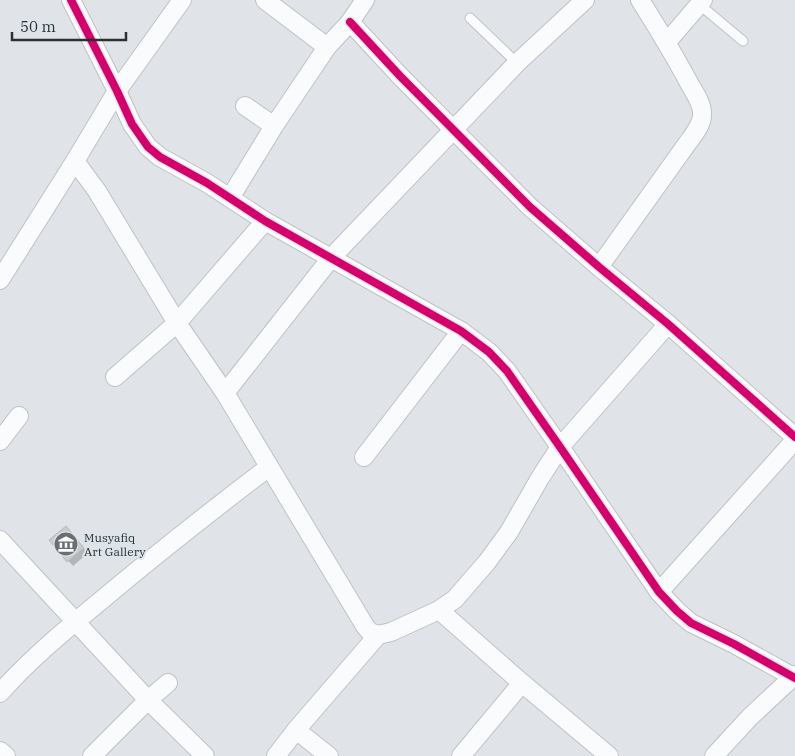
<svg xmlns="http://www.w3.org/2000/svg" width="795" height="756" font-family="'IBM Plex Serif',serif">
<style>
.shadow{fill:#0003}
.building{fill:#c8ccce;stroke:#b6babd}
.lines{fill:none;stroke-linecap:round;stroke-linejoin:round}
.service-casing{stroke:#bfc2c5;stroke-width:11}
.minor-casing{stroke:#bfc2c5;stroke-width:20}
.service{stroke:#fafbfc;stroke-width:9}
.minor{stroke:#fafbfc;stroke-width:18}
.cycleway-casing{stroke:#dce5eb;stroke-width:11}
.cycleway{stroke:#d6006c;stroke-width:8}
.labels{text-anchor:middle;dominant-baseline:central;stroke-width:4;stroke-linejoin:round;paint-order:stroke}
.poi-label{font-size:12px;fill:#2c3032;stroke:#dce5eb;text-anchor:start}
</style>
<rect width="100%" height="100%" fill="#e0e4e8"/>
<polygon class="shadow" points="70,532 88,553 73,566 50,540"/>
<polygon class="building" points="66,526 84,548 67,562 49,540"/>
<g class="lines">
<defs>
<g id="service">
<polyline points="700,5 743,41"/>
<polyline points="470,18 517,63"/>
</g>
<g id="minor">
<polyline points="71,0 117,91 132,124 148,147 160,157 207,183 265,221 461,331 489,352 507,371 560,447 659,592 677,611 691,623 734,644 795,678"/>
<polyline points="265,0 327,47"/>
<polyline points="350,22 400,76 530,207 599,267 668,324 795,437"/>
<polyline points="667,42 703,0"/>
<polyline points="245,106 274,126"/>
<polyline points="75,161 97,191 177,323 225,393 365,626 370,632 378,635"/>
<polyline points="230,198 274,126 327,47 350,22 365,0"/>
<path d="M599,267l90,-126c6,-8 14,-18 13,-28 0,-11 -9,-22 -14,-32 -15,-28 -31,-54 -48,-81"/>
<polyline points="0,280 75,161 117,91 182,0"/>
<polyline points="115,377 177,323 265,221"/>
<polyline points="225,393 331,258 517,63 585,0"/>
<polyline points="0,441 19,416"/>
<polyline points="364,457 461,331"/>
<polyline points="0,540 148,700 205,756"/>
<polyline points="659,592 795,440"/>
<polyline points="439,610 522,683 609,756"/>
<path d="M0,693c29,-33 64,-62 98,-90 56,-47 113,-92 171,-136"/>
<polyline points="296,730 329,756"/>
<polyline points="0,751 6,756"/>
<polyline points="92,756 148,700 168,683"/>
<polyline points="276,756 296,730 378,635 391,632 439,610 455,599 487,562 509,532 540,478 560,447 668,324"/>
<polyline points="461,756 522,683"/>
<polyline points="714,756 750,717 795,675"/>
</g>
</defs>
<use href="#service" class="service-casing"/>
<use href="#minor" class="minor-casing"/>
<use href="#service" class="service"/>
<use href="#minor" class="minor"/>
<defs>
<g id="cycleway">
<polyline points="71,0 117,91 132,124 148,147 160,157 207,183 265,221 461,331 489,352 507,371 560,447 659,592 677,611 691,623 734,644 795,678"/>
<polyline points="350,22 400,76 530,207 599,267 668,324 795,437"/>
</g>
</defs>
<use href="#cycleway" class="cycleway-casing"/>
<use href="#cycleway" class="cycleway"/>
</g>
<defs>
<symbol id="museum-disc" viewBox="-11 -11 22 22"><circle r="9.5" fill="#6b6f72" stroke="#dce5eb"/><path d="M0-6L6-3V-2H-6V-3ZM-5-1h2V3h-2ZM-1-1h2V3h-2ZM3-1h2V3H3ZM-6 4H6V6H-6Z" fill="#fff"/></symbol>
</defs>
<g fill-rule="evenodd">
<use href="#museum-disc" x="52" y="530" width="28" height="28"/>
</g>
<g class="labels">
<g class="poi-label">
<text x="84" y="537">Musyafiq<tspan x="84" dy="14">Art Gallery</tspan></text>
</g>
</g>
<path d="M12 32v8h114v-8" fill="none" stroke="#2c3032" stroke-width="2.5"/>
<text x="20" y="32" font-size="15" fill="#2c3032" stroke="#dce5eb" stroke-width="4" paint-order="stroke">50 m</text>
</svg>
